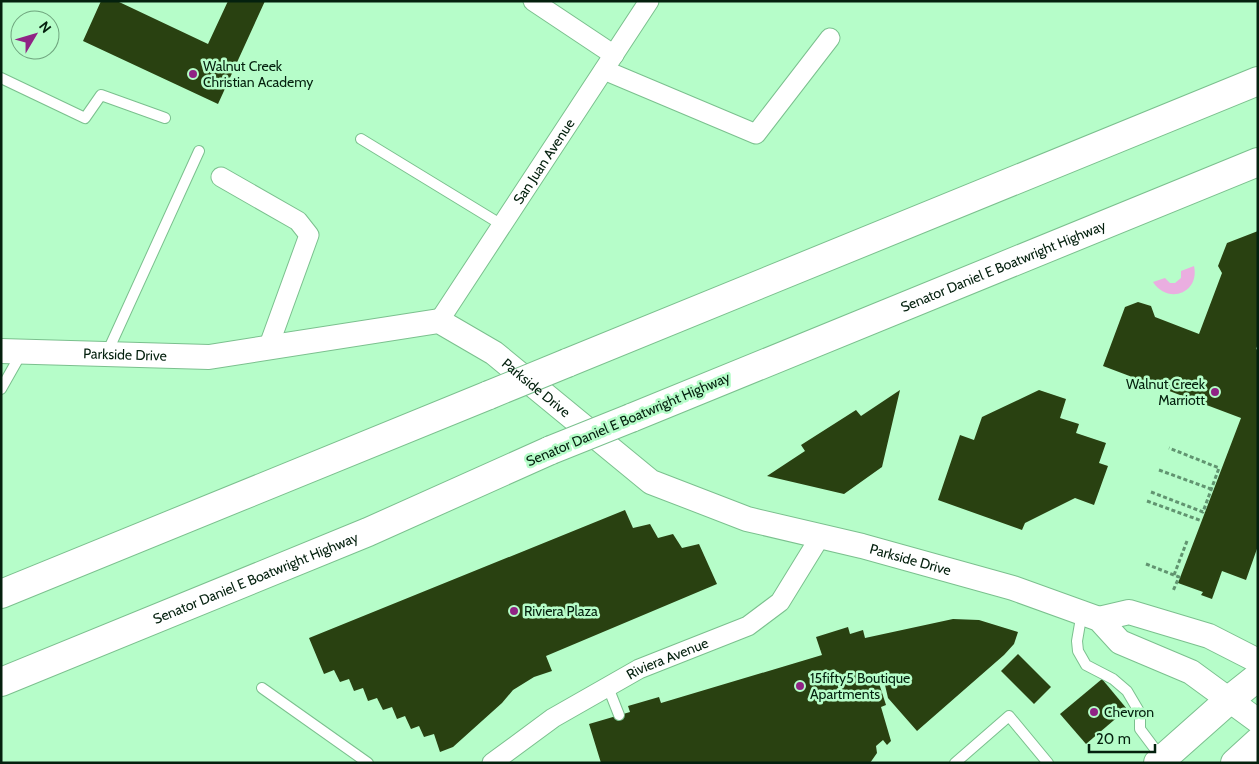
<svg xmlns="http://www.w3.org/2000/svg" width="1259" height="764" font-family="Cabin,sans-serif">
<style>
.water{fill:#eaaee0}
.building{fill:#294111}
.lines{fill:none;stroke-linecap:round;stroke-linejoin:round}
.service-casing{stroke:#7bc08e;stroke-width:12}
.minor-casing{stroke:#7bc08e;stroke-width:21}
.tertiary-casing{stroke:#7bc08e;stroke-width:26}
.secondary-casing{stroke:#7bc08e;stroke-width:30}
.motorway-casing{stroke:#7bc08e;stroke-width:30}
.path{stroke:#619470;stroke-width:3;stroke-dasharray:4 2.5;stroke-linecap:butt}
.service{stroke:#fff;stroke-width:10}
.minor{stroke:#fff;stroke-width:19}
.tertiary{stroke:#fff;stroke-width:24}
.secondary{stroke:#fff;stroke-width:28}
.motorway{stroke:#fff;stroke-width:28}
.motorway-bridge-casing{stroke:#7bc08e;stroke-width:30;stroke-linecap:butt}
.motorway-bridge{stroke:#fff;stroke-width:28}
.poi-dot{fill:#902385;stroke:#b6fdc9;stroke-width:2}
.labels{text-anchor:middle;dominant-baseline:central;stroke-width:5;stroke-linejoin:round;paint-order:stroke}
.poi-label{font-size:14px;fill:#04200e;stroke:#b6fdc9;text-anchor:start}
.street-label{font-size:14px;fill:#04200e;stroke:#b6fdc9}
</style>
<rect width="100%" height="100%" fill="#b6fdc9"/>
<path class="water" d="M1194,266c6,27 -26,39 -41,16l12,-4 5,5h5l6,-5v-7z"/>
<g class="building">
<polygon points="101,1 117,1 208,44 228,1 265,1 218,104 83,41"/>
<polygon points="1258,231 1258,344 1256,349 1258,350 1258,546 1246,580 1222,571 1212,599 1201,595 1203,592 1178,583 1241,418 1103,366 1125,307 1138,302 1151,306 1155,317 1199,334 1222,273 1218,266 1227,243"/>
<polygon points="900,390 882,467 844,494 767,476 805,451 801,445 856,410 861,416"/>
<polygon points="1039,390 1066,399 1060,418 1079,424 1076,433 1106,443 1099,463 1108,466 1094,505 1075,498 1025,523 1022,530 938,500 960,435 974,440 982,417"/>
<polygon points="625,510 633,528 650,524 658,538 673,534 682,548 699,544 717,584 546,656 552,671 534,677 513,690 502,703 453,747 440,752 434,734 424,737 419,726 411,729 405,716 397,719 392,707 383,710 377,698 368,701 363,688 354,691 349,679 340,682 334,670 324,674 309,638"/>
<polygon points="953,619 979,620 1018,632 1014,644 1004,655 917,731 888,698 882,672 876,674 886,705 881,707 891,741 887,745 883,740 876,746 877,753 870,763 601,763 589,724 630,712 628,706 659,697 661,703 822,655 816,637 848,627 850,634 863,630 865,638"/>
<polygon points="1018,654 1051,687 1034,704 1001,671"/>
<polygon points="1102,679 1127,709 1086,744 1060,714"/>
</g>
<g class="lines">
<defs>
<g id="service">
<polyline points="1,78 85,118 101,95 165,118"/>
<polyline points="361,139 502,225"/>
<polyline points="107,353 199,151"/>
<polyline points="1,389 22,352"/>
<polyline points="1082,612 1077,641 1078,651 1086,665 1113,679 1127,691 1140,713 1140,729 1161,757"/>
<polyline points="608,687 619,715"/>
<polyline points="262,688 368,763"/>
<polyline points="955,763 1009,716 1048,763"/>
</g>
<g id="minor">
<polyline points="533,1 614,55"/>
<polyline points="604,70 756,134 830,38"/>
<polyline points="221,177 298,221 309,235 268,348"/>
<path id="s1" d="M439,321l210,-320"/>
<path id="s2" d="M492,763l61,-45 86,-49 109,-43 32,-24 40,-65"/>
</g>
<g id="tertiary">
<path id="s3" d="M1,351l208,6 230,-36 55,32 157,129 96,37 115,27 151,42 86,31 21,23 71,30 67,49"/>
<polyline points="1099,619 1129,612 1209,636 1258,661"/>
</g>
<g id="secondary">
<polyline points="1158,763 1229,700 1258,677"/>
<polyline points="1235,763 1258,742"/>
</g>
<g id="motorway">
<polyline points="567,363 1258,81"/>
<path id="s4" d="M631,418l627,-256"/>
<polyline points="1,594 489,395"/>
<path id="s5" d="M1,682l367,-150 183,-82"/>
</g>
</defs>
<use href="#service" class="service-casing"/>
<use href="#minor" class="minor-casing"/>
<use href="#tertiary" class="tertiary-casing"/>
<use href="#secondary" class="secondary-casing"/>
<use href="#motorway" class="motorway-casing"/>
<g class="path">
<polyline points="1159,470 1211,489"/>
<polyline points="1151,492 1203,512 1219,468 1169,448"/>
<polyline points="1147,501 1202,521"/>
<polyline points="1146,564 1179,577 1173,591"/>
<polyline points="1174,575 1187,541"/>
</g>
<use href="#service" class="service"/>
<use href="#minor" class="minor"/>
<use href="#tertiary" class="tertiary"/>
<use href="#secondary" class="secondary"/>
<use href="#motorway" class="motorway"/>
<defs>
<g id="motorway-bridge">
<polyline points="489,395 567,363"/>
<polyline points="551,450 631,418"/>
</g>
</defs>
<use href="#motorway-bridge" class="motorway-bridge-casing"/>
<use href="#motorway-bridge" class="motorway-bridge"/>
</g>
<g class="poi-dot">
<circle cx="193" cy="74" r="5"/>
<circle cx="1215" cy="392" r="5"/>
<circle cx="514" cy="611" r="5"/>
<circle cx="800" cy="686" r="5"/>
<circle cx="1094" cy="712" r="5"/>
</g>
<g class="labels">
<g class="poi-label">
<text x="203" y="66">Walnut Creek<tspan x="203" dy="16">Christian Academy</tspan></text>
<text x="1205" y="384" text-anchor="end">Walnut Creek<tspan x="1205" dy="16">Marriott</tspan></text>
<text x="524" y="611">Riviera Plaza</text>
<text x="810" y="678">15fifty5 Boutique<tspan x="810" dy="16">Apartments</tspan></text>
<text x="1104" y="712">Chevron</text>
</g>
<g class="street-label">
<text stroke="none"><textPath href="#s1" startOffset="191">San Juan Avenue</textPath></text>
<text stroke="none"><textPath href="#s4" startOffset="402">Senator Daniel E Boatwright Highway</textPath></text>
<text stroke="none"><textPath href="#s3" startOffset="124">Parkside Drive</textPath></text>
<text stroke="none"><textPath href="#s3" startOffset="559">Parkside Drive</textPath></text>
<text transform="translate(628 419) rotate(-23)">Senator Daniel E Boatwright Highway</text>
<text stroke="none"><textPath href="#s3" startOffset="979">Parkside Drive</textPath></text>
<text stroke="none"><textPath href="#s5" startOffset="275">Senator Daniel E Boatwright Highway</textPath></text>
<text stroke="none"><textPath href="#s2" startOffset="205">Riviera Avenue</textPath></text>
</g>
</g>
<rect width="1259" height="764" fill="none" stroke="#04200e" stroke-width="5"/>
<g transform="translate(35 35) rotate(52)"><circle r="24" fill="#b6fdc9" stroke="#6fa57e"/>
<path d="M0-4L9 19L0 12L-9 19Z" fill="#902385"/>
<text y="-8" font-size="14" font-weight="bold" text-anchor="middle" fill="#04200e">N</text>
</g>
<path d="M1089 744v8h66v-8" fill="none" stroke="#04200e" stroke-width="2.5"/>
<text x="1096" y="744" font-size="15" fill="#04200e" stroke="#b6fdc9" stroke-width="4" paint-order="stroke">20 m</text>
</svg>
